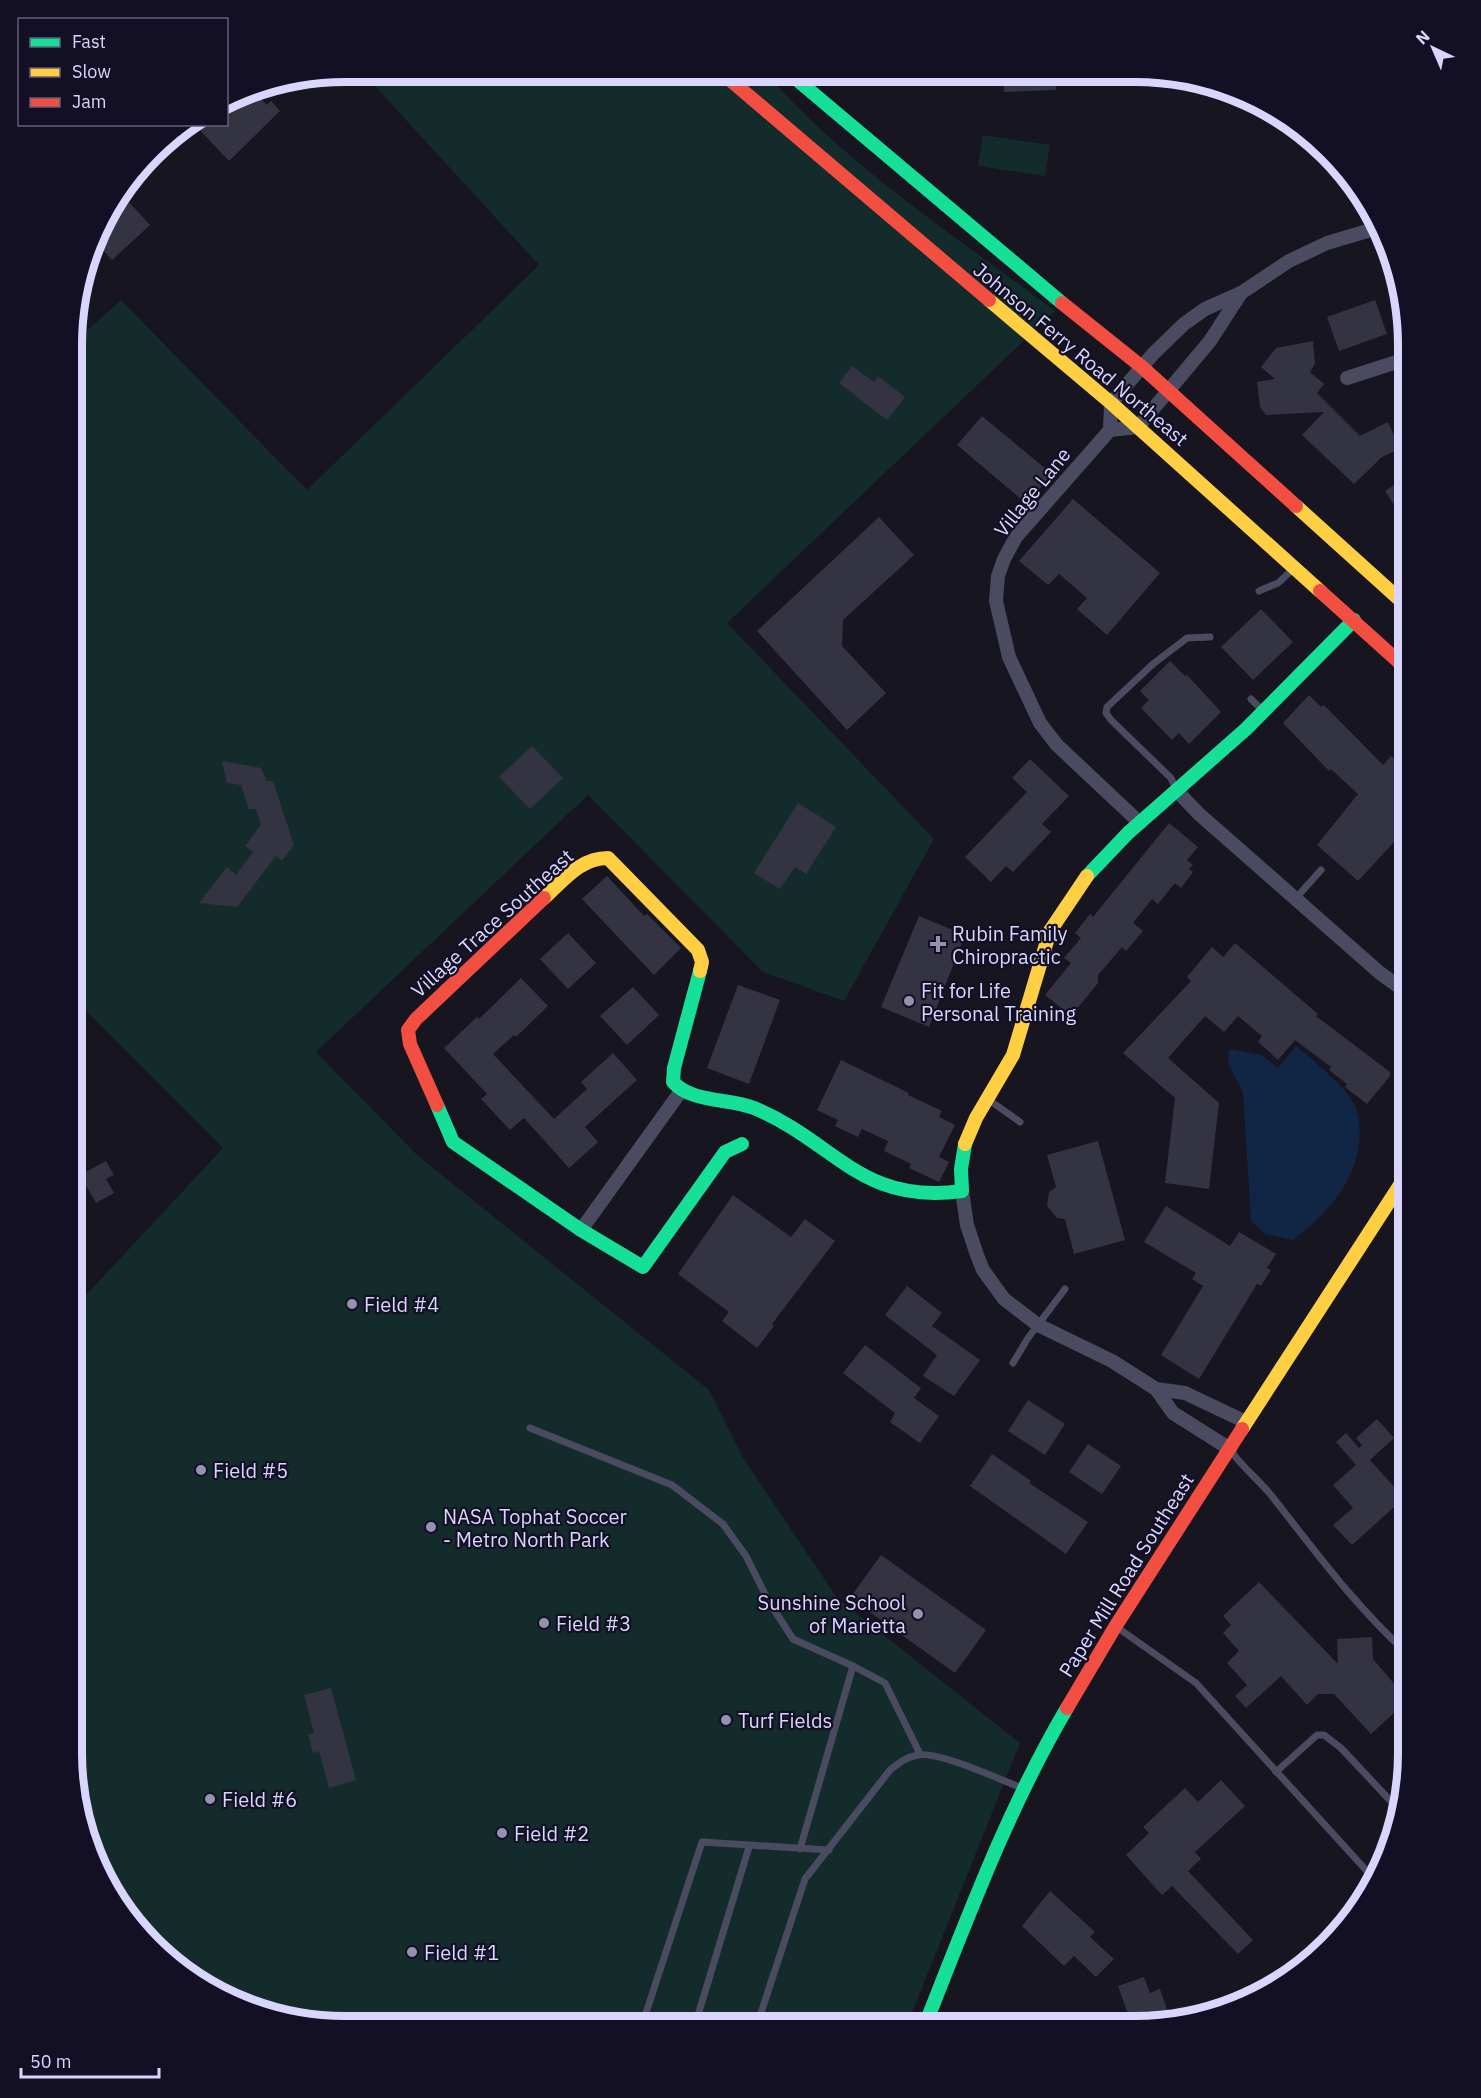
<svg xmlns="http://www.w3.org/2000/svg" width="1481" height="2098" font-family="'IBM Plex Sans',sans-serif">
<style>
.green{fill:#132b2a}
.water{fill:#112644}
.building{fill:#343342}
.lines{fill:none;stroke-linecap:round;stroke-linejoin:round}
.lane{stroke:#4a4a60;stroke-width:7}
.street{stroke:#4a4a60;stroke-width:14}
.fast{stroke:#16e098;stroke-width:14}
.slow{stroke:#ffcf43;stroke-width:14}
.jam{stroke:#f24e42;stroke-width:14}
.poi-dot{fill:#9592b0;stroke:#131025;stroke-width:2}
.labels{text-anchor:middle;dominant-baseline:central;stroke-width:4.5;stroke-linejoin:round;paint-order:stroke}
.street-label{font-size:20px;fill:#d9d6fd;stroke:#131025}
.poi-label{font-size:20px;fill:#d9d6fd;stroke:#131025;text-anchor:start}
.rim{fill:none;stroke:#d9d6fd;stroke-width:8}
</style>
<rect width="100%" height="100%" fill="#161520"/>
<g class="green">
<path d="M362,72l404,1c77,90 195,167 289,238l-328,312 207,216 -90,162 -81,-29 -175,-177 -272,257 101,103 292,235 33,66 95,142 183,145 -113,282 -597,-1 -117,-44 -53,-47 -40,-60 -28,-120 1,-444 150,-161 -150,-150 1,-656 47,-42 186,190 232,-225z"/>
<polygon points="983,135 1050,145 1045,176 978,166"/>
</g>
<path class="water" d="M1296,1046c15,12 55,45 60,62 16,55 -22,102 -63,132l-28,-6 -14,-13 -8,-129 -15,-28 1,-15 33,6 16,13z"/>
<g class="building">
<polygon points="1004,74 1055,74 1056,90 1004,92"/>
<polygon points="252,90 267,105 271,101 280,111 229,161 194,124 226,124 226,113"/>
<polygon points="126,199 150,225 112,260 97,244 105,218"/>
<polygon points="1375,300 1387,334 1339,351 1327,317"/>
<polygon points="1313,341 1315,364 1310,372 1324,384 1317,393 1360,436 1388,422 1400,449 1382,457 1354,484 1302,435 1324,412 1266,415 1260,407 1257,382 1275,379 1261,367 1276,348"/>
<polygon points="852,366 874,382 878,376 905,397 887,420 839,383"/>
<polygon points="982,416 1052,474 1027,504 957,445"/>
<polygon points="1409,475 1409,528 1385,491"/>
<polygon points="1073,499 1160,573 1107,635 1077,609 1087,598 1059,574 1048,585 1019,561"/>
<polygon points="879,517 914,555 843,620 842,646 886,693 847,730 757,631"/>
<polygon points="1261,609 1293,642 1253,680 1221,647"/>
<polygon points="1170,661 1185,676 1187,675 1221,712 1189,744 1179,733 1172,740 1141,708 1149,700 1140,691"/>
<polygon points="1309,695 1321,707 1324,705 1383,765 1391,756 1409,771 1409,833 1399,844 1395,841 1358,881 1317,845 1358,794 1331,769 1329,771 1283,723"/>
<polygon points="532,746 563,778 530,809 499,777"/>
<polygon points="1030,759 1069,796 1042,824 1051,832 1013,872 1006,866 991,882 965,857 1027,792 1012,778"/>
<polygon points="222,761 261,768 267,781 273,781 294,845 282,861 276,856 237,907 199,903 227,867 236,875 253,852 245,846 261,825 256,809 249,809 241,785 227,783"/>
<polygon points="798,803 836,827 806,874 795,867 780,889 754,873"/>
<polygon points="1169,823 1198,847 1187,860 1193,865 1189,869 1193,872 1181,888 1175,883 1158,904 1152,899 1133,923 1143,931 1126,951 1122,947 1098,975 1098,983 1071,1016 1045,995 1071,963 1064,958 1081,938 1075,933 1090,914 1093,917"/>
<polygon points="607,876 644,916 647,914 681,948 654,975 582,899"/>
<polygon points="919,916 965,935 929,1027 881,1007"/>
<polygon points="568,933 596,963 568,989 540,959"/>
<polygon points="1235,943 1318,1014 1316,1016 1390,1072 1390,1076 1367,1104 1345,1087 1347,1084 1329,1070 1331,1067 1295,1040 1278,1060 1258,1042 1262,1036 1238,1016 1224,1032 1205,1016 1168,1058 1219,1103 1209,1189 1165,1183 1175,1098 1123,1053 1191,981 1187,977 1212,947 1223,957"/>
<polygon points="521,978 548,1006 516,1037 514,1035 493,1054 554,1119 587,1089 581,1082 613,1053 637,1080 585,1127 598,1142 569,1168 524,1118 510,1130 481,1099 487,1094 444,1048 477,1017 479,1019"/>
<polygon points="738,985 780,1000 749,1084 707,1068"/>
<polygon points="633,987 659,1015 627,1045 600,1016"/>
<polygon points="841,1060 909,1093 908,1095 942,1111 939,1117 955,1125 939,1157 949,1162 939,1182 909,1168 911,1164 884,1151 888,1141 862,1129 858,1137 835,1126 838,1120 817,1110"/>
<polygon points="1098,1141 1125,1240 1074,1254 1065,1219 1057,1218 1047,1206 1049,1192 1056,1187 1047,1155"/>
<polygon points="106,1161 114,1175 106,1179 114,1193 96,1203 80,1175"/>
<polygon points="733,1195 791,1237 805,1219 835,1241 772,1324 774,1326 757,1348 722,1321 729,1312 678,1274"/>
<polygon points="1166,1206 1230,1246 1239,1232 1276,1254 1267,1268 1271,1270 1261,1286 1257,1284 1199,1379 1161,1355 1203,1286 1192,1279 1196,1273 1144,1242"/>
<polygon points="907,1286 942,1313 932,1326 980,1360 954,1396 923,1376 937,1355 885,1315"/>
<polygon points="865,1345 921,1388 914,1398 939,1416 920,1443 890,1422 895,1413 843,1373"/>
<polygon points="1028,1400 1065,1424 1045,1455 1008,1431"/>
<polygon points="1377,1419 1394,1438 1370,1460 1404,1498 1352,1545 1333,1525 1353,1508 1333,1485 1356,1465 1336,1442 1346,1433 1359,1448 1362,1445 1356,1438"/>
<polygon points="1088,1444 1121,1466 1102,1494 1069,1472"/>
<polygon points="992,1454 1031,1481 1029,1483 1088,1522 1066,1554 970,1486"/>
<polygon points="881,1555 986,1630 955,1673 850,1598"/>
<polygon points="1259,1582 1338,1664 1337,1639 1372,1637 1373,1659 1408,1700 1371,1734 1334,1694 1318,1694 1307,1705 1281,1676 1246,1708 1235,1696 1247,1685 1227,1663 1239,1651 1223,1633 1231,1625 1223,1616"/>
<polygon points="331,1688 356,1780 329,1788 319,1751 313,1753 308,1735 314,1733 304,1695"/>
<polygon points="1221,1780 1245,1806 1195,1852 1201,1859 1188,1871 1253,1940 1238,1954 1172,1886 1162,1895 1126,1855 1149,1833 1143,1827 1185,1788 1198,1802"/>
<polygon points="1050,1891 1095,1932 1090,1937 1114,1959 1096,1977 1074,1956 1064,1966 1022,1926"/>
<polygon points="1144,1977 1150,1993 1160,1989 1170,2018 1136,2026 1101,2026 1128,2014 1118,1986"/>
</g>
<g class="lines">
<g class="lane">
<polyline points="1259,591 1278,583 1291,571"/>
<polyline points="1251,699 1262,710"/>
<polyline points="1176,789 1171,778 1111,720 1106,713 1107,707 1153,664 1187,638 1210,637"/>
<polyline points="1296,898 1321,870"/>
<polyline points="1400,902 1409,908"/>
<polyline points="989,1100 1020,1122"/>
<polyline points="1013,1363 1028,1338 1065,1289"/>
<polyline points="530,1428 672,1485 723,1524 746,1556 769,1602 793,1639 853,1666 885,1683 920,1754"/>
<path d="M1231,1451c12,17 27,28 40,44 44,56 84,111 137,159"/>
<polyline points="1118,1628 1196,1683 1375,1880"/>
<polyline points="1276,1772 1317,1735 1324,1735 1341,1748 1400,1811"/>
<polyline points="800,1849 853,1666"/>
<polyline points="642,2025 702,1842 829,1850"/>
<polyline points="695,2025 749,1847"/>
<path d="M757,2025l48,-146 85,-109c9,-7 16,-13 28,-15 21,-4 80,24 102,32"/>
</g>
<g class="street">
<polyline points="1347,378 1409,358"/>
<polyline points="1110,430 1016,537 1004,559 998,576 996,601 1009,657 1040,723 1057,745 1140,823"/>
<polyline points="1110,430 1111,403 1153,354 1184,324 1205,309 1241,293 1289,261 1327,243 1381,227"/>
<polyline points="1110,430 1138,427 1210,341 1241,293"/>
<polyline points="1177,791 1199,814 1380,973 1409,994"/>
<polyline points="962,1191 967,1225 977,1255 983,1270 1004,1299 1038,1325 1112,1361 1156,1389 1173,1413 1230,1449"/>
<polyline points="581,1230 681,1091"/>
<polyline points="1156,1389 1185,1393 1246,1422"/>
</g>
<g class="fast">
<polyline points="789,73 1062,303"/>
<polyline points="1087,876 1128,833 1246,729 1354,620"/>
<path d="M700,971l-26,97 -1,14c19,21 56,16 81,26 82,34 106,97 208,83l-1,-22 4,-25"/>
<polyline points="437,1105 453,1142 581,1230 643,1267 725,1152 742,1144"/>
<path d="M925,2025c43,-108 83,-217 142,-317"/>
</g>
<g class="slow">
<polyline points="989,300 1111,403 1320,591"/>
<polyline points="1296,506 1409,608"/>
<path d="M544,898c20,-18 36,-40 64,-40l90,92 4,12 -2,9"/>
<polyline points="965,1144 976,1118 1013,1055 1050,931 1087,876"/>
<polyline points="1242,1429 1409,1171"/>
</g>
<g class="jam">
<polyline points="722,73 989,300"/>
<polyline points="1062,303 1142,367 1296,506"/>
<polyline points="1320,591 1409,671"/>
<polyline points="437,1105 410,1044 408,1030 416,1019 544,898"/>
<polyline points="1067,1708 1115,1627 1242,1429"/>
</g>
</g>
<g class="poi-dot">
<path d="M935 935h6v6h6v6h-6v6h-6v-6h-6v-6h6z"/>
<circle cx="909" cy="1001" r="6"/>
<circle cx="352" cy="1304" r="6"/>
<circle cx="201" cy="1470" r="6"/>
<circle cx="431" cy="1527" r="6"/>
<circle cx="918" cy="1614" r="6"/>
<circle cx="544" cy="1623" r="6"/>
<circle cx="726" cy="1720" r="6"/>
<circle cx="210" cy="1799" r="6"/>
<circle cx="502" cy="1833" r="6"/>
<circle cx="412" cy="1952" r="6"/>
</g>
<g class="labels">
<g class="street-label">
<text transform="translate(1081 354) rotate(40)">Johnson Ferry Road Northeast</text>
<text transform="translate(1032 492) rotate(-51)">Village Lane</text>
<text transform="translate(492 923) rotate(-42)">Village Trace Southeast</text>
<text transform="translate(1126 1575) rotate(-58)">Paper Mill Road Southeast</text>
</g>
<g class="poi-label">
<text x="952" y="933">Rubin Family<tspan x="952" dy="23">Chiropractic</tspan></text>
<text x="921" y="990">Fit for Life<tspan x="921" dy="23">Personal Training</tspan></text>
<text x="364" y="1304">Field #4</text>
<text x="213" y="1470">Field #5</text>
<text x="443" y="1516">NASA Tophat Soccer<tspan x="443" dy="23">- Metro North Park</tspan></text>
<text x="906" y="1602" text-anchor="end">Sunshine School<tspan x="906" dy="23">of Marietta</tspan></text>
<text x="556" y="1623">Field #3</text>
<text x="738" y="1720">Turf Fields</text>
<text x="222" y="1799">Field #6</text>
<text x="514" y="1833">Field #2</text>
<text x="424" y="1952">Field #1</text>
</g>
</g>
<path d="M0 0H1481V2098H0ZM345 82H1135A263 263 0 0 1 1398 345V1753A263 263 0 0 1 1135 2016H345A263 263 0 0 1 82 1753V345A263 263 0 0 1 345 82Z" fill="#131025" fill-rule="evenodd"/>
<path class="rim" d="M345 82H1135A263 263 0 0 1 1398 345V1753A263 263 0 0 1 1135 2016H345A263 263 0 0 1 82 1753V345A263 263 0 0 1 345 82Z"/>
<rect x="18" y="18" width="210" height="108" fill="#131025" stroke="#625f7b" stroke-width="1.5"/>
<rect x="30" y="38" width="30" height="9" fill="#16e098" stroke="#625f7b" stroke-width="1.5"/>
<text x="72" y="48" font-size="18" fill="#d9d6fd">Fast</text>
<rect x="30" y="68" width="30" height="9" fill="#ffcf43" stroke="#625f7b" stroke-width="1.5"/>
<text x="72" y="78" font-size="18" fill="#d9d6fd">Slow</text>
<rect x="30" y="98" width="30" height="9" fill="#f24e42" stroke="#625f7b" stroke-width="1.5"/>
<text x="72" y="108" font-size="18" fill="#d9d6fd">Jam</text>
<g transform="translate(1433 48) rotate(316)" stroke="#131025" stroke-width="4.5" paint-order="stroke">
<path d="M0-4.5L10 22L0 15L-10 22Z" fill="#d9d6fd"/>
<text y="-9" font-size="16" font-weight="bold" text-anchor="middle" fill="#d9d6fd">N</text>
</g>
<path d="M21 2068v9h138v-9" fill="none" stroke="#d9d6fd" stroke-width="3"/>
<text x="30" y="2068" font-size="18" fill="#d9d6fd" stroke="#131025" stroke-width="4.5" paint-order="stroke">50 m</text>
</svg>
